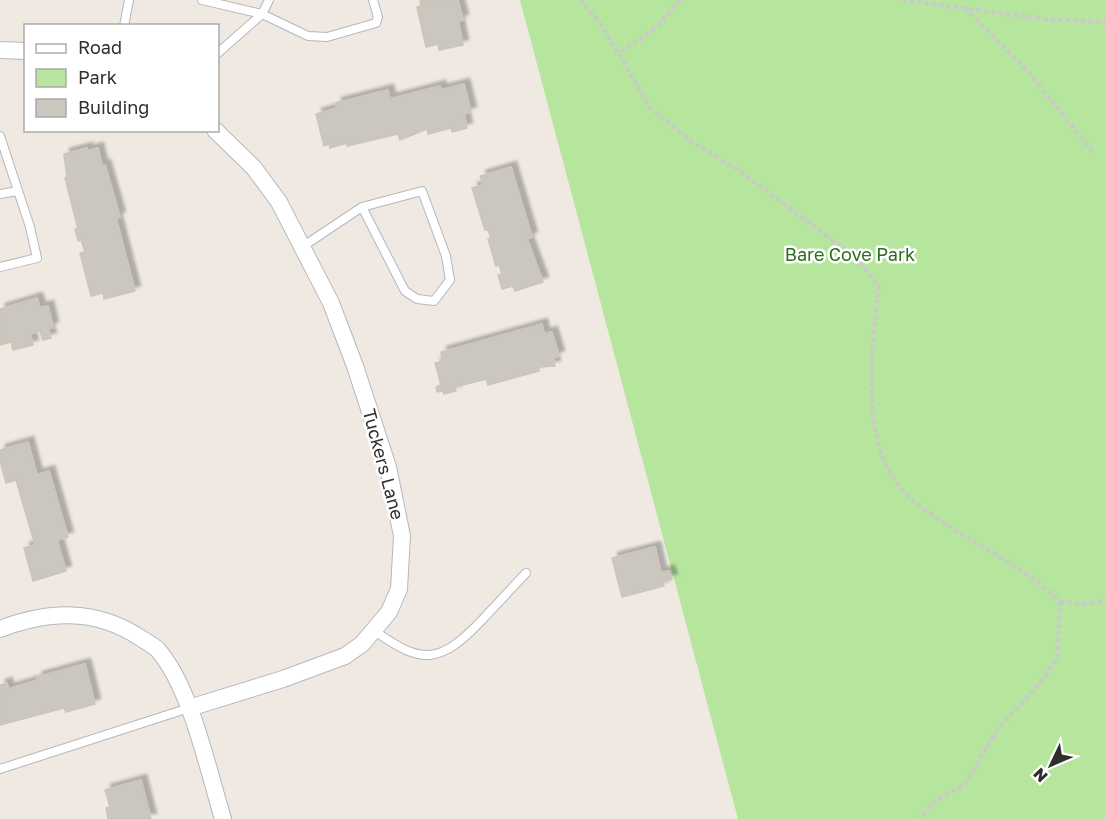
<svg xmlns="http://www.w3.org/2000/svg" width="1105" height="819" font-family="'Golos Text',sans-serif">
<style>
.green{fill:#b6e59e}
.building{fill:#cbc7bf;stroke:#cbc5ba;stroke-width:1.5;filter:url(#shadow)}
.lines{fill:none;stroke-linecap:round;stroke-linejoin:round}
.lane-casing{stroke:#b4b7c1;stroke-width:10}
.street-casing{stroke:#b4b7c1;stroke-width:18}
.path{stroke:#c9c9c9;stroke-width:4;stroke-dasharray:4.5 3;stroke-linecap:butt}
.lane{stroke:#fff;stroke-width:8}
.street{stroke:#fff;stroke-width:16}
.labels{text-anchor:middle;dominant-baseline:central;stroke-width:5;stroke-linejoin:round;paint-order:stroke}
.park-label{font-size:18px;fill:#2c6e1b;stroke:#fff}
.street-label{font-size:18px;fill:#2e2e2e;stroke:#fff}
</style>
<defs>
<filter id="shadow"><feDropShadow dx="5.5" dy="-5.5" stdDeviation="1.5" flood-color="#0004"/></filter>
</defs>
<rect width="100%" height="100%" fill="#efe9e1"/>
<polygon class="green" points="520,0 1105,0 1105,819 738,819"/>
<g class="building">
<polygon points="420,0 458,0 463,20 458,21 463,45 439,50 438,44 426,47 417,7 421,6"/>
<polygon points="464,84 471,112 464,114 467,128 452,132 451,128 428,134 427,129 400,140 398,134 347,146 347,143 330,148 329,144 324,146 316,114 337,108 336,103 388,90 390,99 440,86 441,90"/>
<polygon points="87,148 87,151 98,148 102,166 105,165 120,217 116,218 135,291 104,299 103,293 91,296 80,253 85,252 81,240 78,241 75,229 78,229 65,178 67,177 64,154"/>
<polygon points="511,167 532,237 527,239 543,282 515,291 513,286 502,289 498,275 502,274 499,265 496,266 488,239 491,238 488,230 485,230 472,188 483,185 480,176"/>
<polygon points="37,298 40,308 48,306 53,327 48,329 51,338 43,340 40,331 30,334 33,345 13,350 11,342 0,345 0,309"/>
<polygon points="542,324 544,334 552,332 559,356 553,358 555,366 538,367 539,371 488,385 486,379 455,387 456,391 444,394 443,391 437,392 436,387 441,385 435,363 443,361 441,352"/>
<polygon points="28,442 37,475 49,471 68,537 57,540 66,571 33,581 24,548 35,545 16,480 6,483 0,461 0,450"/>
<polygon points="655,547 661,573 669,571 672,579 663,582 664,586 622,597 612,558"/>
<polygon points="85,664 95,704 66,712 64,708 0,725 0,685 7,683 8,689 38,680 37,677"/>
<polygon points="141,780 151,819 108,819 106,808 110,807 105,790"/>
</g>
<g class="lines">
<defs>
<g id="lane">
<polyline points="202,0 262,14 308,36 327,37 376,23 378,17 373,0"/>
<polyline points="124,26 129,0"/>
<polyline points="218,53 262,14 269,0"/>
<polyline points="0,136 30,227 37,258 0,267"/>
<polyline points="0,194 18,191"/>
<polyline points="302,247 362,207 422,191 446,256 450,280 434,301 417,299 405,291 362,207"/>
<path d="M375,631c48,35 66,32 107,-11 14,-15 29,-31 44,-47"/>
<polyline points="0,769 189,708"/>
</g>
<g id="street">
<polyline points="0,50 26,51"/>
<path d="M0,629c48,-18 94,-21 139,8 6,4 14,8 19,13 33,38 50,120 65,169"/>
<polyline points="189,708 283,679 345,656 362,644 389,612 399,589 402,536 388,467 355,366 331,303 279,202 254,168 215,130"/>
</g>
</defs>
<use href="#lane" class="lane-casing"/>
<use href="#street" class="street-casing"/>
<g class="path">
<polyline points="580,0 600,23 619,54"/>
<path d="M680,0l-22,26 -39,28 30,53 43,35 48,29 79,59 40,31 20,25c-7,58 -20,155 22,203 14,16 44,35 62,46 34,21 70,39 97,67l-3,57 -21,29 -36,38 -36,59 -29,16 -16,18"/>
<polyline points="902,0 1045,19 1105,22"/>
<polyline points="965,8 1031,75 1092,151"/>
<polyline points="1060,602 1087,604 1105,600"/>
</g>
<use href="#lane" class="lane"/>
<use href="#street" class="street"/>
</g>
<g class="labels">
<g class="park-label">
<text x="850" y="254">Bare Cove Park</text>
</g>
<g class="street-label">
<text transform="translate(384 464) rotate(75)">Tuckers Lane</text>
</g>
</g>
<rect x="24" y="24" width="195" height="108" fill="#ffffff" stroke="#ababab" stroke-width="1.5"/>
<rect x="36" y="44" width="30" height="9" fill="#ffffff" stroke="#ababab" stroke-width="1.5"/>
<text x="78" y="54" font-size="18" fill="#2e2e2e">Road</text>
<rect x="36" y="69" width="30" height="18" fill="#b6e59e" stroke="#ababab" stroke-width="1.5"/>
<text x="78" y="84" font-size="18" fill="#2e2e2e">Park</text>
<rect x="36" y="99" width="30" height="18" fill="#cbc7bf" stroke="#ababab" stroke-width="1.5"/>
<text x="78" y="114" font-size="18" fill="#2e2e2e">Building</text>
<g transform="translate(1051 765) rotate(226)" stroke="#ffffff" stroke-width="4.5" paint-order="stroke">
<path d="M0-4.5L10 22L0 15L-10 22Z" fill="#2e2e2e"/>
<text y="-9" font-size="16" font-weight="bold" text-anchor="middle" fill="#2e2e2e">N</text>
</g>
</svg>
